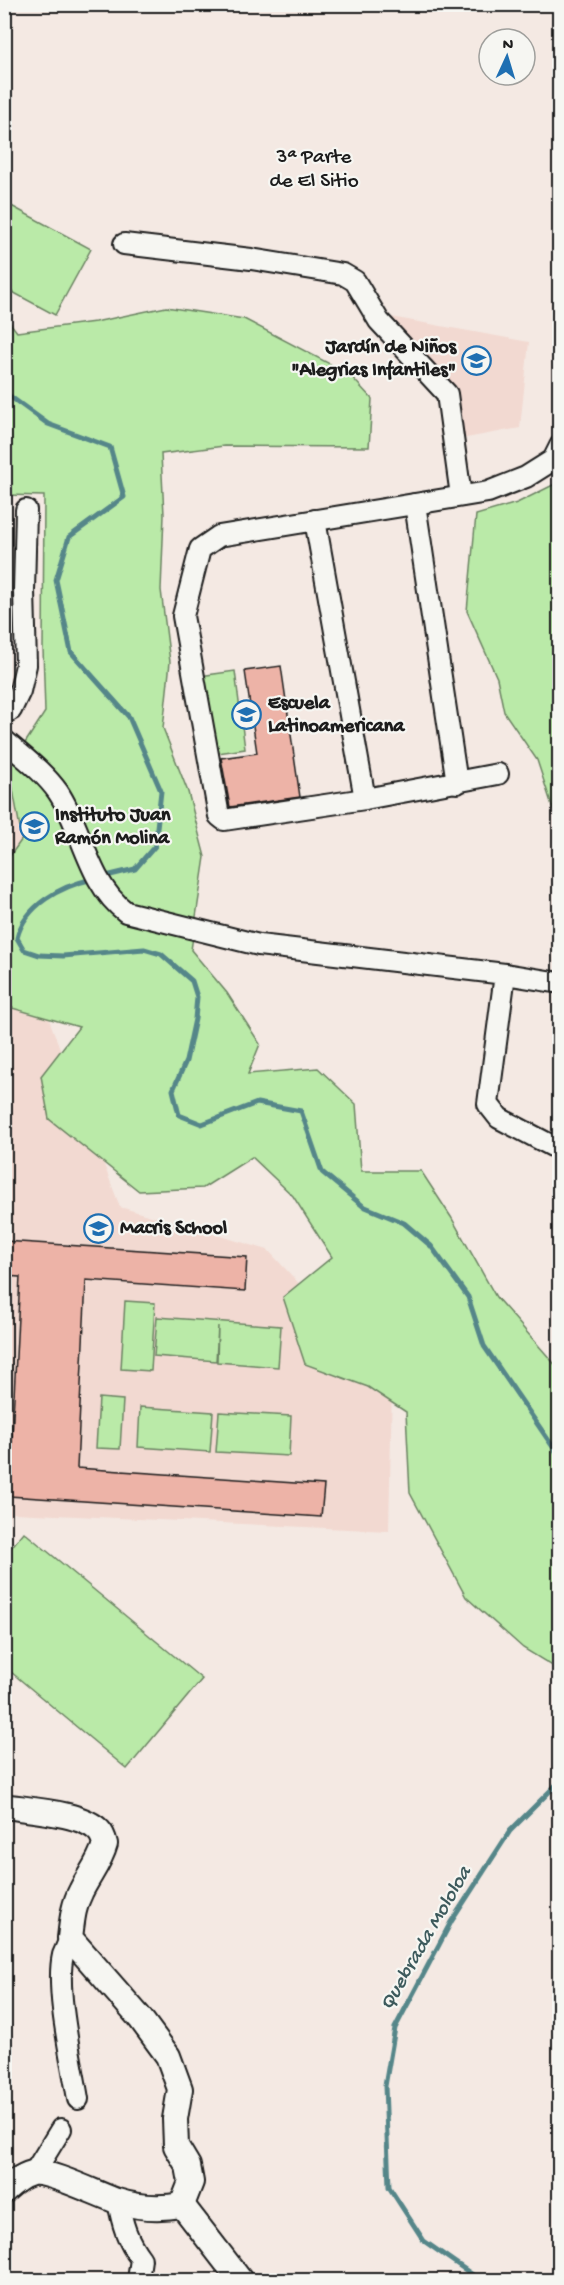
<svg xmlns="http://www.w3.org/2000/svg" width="564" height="2285" font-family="'Gochi Hand',sans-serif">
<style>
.built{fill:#f2d9d1}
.green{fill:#baeaa8;stroke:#6b8362;stroke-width:1.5}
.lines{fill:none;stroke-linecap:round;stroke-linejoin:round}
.stream{stroke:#558689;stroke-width:5}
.building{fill:#edb3a7;stroke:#1c1c1c;stroke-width:1.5}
.minor-casing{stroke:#1c1c1c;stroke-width:24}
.tertiary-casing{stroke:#1c1c1c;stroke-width:28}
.minor{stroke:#f6f6f2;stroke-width:20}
.tertiary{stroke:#f6f6f2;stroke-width:24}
.labels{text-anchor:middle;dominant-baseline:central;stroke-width:4.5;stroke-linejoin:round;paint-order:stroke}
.poi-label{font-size:20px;font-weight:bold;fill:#1c1c1c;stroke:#f6f6f2;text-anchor:start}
.neighbourhood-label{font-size:21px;fill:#1c1c1c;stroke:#f6f6f2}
.water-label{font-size:21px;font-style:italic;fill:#3d5a5c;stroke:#f6f6f2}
</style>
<rect width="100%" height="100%" fill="#f4e9e3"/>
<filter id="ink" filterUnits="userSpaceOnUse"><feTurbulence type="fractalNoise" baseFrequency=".0167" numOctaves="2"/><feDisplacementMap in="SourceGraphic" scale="12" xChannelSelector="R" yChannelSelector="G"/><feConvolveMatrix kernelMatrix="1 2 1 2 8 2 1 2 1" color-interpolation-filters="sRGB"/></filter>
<g filter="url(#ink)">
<g class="built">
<polygon points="380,315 529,342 520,428 461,439 453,392"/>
<polygon points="4,755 35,779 56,807 5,886"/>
<polygon points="28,964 120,1207 268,1250 392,1384 389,1531 14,1513 5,1519 4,966"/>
</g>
<g class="green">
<polygon points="4,202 91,249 55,315 5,288"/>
<polygon points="166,307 244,319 349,374 372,399 369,447 224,446 161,454 164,515 161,590 170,662 163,728 188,792 205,857 191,950 227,993 260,1044 248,1074 318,1068 356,1104 361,1171 421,1171 451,1217 496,1297 559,1369 559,1670 523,1648 466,1597 410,1493 406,1412 368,1387 305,1364 283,1297 332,1257 293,1196 252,1157 203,1188 139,1191 49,1119 41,1076 79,1027 5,1006 5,863 22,839 9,768 45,712 43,648 44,496 5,495 4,315 17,332 95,322"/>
<polygon points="559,482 559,818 554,812 537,760 504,712 497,678 467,611 476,515 517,503"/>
<polygon points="235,671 245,749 211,754 200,676"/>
<polygon points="125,1301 155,1303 151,1371 121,1369"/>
<polygon points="157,1317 281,1326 278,1367 217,1362 218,1326 216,1361 154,1356"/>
<polygon points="99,1398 123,1400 120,1449 96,1448"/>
<polygon points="140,1407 213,1412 210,1452 138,1447"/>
<polygon points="219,1412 291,1416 289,1456 216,1452"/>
<polygon points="24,1532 202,1679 127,1769 5,1667 5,1555"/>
</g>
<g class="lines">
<g class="stream">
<polyline points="4,361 8,363 4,370"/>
<polyline points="4,392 48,424 110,447 124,497 69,537 56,580 71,652 129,717 161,791 155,846 135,869 102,877"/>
<path d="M93,879c-32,7 -68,26 -76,59l7,12 15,5 24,1 81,-7 17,5 31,27 5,16 -2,22 -9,42 -13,29 6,25 23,9 55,-21 44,8 21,61 41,34 41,17 27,23 37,51 16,49 76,111"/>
<polyline points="480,2280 424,2241 389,2187 385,2086 395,2028 451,1922 510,1831 560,1781"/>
</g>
</g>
<g class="building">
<polygon points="281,666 300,797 230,807 221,758 257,753 245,671"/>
<polygon points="4,1241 247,1257 245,1291 86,1280 77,1468 324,1485 321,1517 9,1496 20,1277 4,1276"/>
</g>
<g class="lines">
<defs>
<g id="minor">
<polyline points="124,244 251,259 343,274 355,281 379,321 447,394 461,496"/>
<polyline points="415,504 457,783"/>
<polyline points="315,520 365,799"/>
<polyline points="4,713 11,710 20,691 26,665 24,591 26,510"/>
<path d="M4,740c18,16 40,32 54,52 25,37 30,92 68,120l133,33 246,29 -17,130 11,14 61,32"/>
<polyline points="498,774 365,799 224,820 219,816 183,616 200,549 219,536 488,492 526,477 553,460 560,446"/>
<polyline points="505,974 560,983"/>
<path d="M70,1938c-2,6 -5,12 -7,17 -8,35 9,107 15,144"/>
<polyline points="34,2173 61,2129"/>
<path d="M118,2201c4,22 9,40 23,58l-3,21"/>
</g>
<g id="tertiary">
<path d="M4,1806c25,4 79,7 95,25 3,3 5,9 6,13 -5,18 -16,31 -24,47 -8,15 -9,31 -11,47l70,80 28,38 12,33 -5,30 1,27 12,20 3,16 -9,23"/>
<path d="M4,2191c9,-8 17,-15 28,-18 17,-3 67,22 85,28 22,7 42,8 65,4"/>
<polyline points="182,2205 240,2280"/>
</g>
</defs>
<use href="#minor" class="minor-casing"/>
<use href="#tertiary" class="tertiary-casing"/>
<use href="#minor" class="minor"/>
<use href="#tertiary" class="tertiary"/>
</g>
</g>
<defs>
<symbol id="school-ring" viewBox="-11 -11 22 22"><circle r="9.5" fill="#f6f6f2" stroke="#1f6fb2" stroke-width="1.5"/><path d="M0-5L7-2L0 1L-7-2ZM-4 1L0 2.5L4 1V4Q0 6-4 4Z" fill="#1f6fb2"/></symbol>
</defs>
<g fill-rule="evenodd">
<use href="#school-ring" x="460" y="344" width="33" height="33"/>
<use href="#school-ring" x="230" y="698" width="33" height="33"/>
<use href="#school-ring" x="18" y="810" width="33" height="33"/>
<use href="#school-ring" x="82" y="1212" width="33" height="33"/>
</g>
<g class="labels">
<g class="poi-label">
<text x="456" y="348" text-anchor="end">Jardín de Niños<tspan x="456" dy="23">"Alegrias Infantiles"</tspan></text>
<text x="268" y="704">Escuela<tspan x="268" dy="23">Latinoamericana</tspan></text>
<text x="55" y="816">Instituto Juan<tspan x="55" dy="23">Ramón Molina</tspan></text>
<text x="120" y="1229">Macris School</text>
</g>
<g class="neighbourhood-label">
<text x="314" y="158">3ª Parte<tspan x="314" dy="24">de El Sitio</tspan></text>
</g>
<g class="water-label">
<text transform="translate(427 1939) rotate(-60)">Quebrada Mololoa</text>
</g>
</g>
<rect width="564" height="2285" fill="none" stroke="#f6f6f2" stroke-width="24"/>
<rect x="12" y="12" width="540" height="2261" fill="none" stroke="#1c1c1c" stroke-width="2" filter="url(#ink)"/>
<g transform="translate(507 57) rotate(4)"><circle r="28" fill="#f6f6f2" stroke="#9f9f9c" stroke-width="1.5"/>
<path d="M0-4.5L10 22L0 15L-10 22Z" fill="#1f6fb2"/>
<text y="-9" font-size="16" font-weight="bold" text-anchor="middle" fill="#1c1c1c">N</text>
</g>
</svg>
